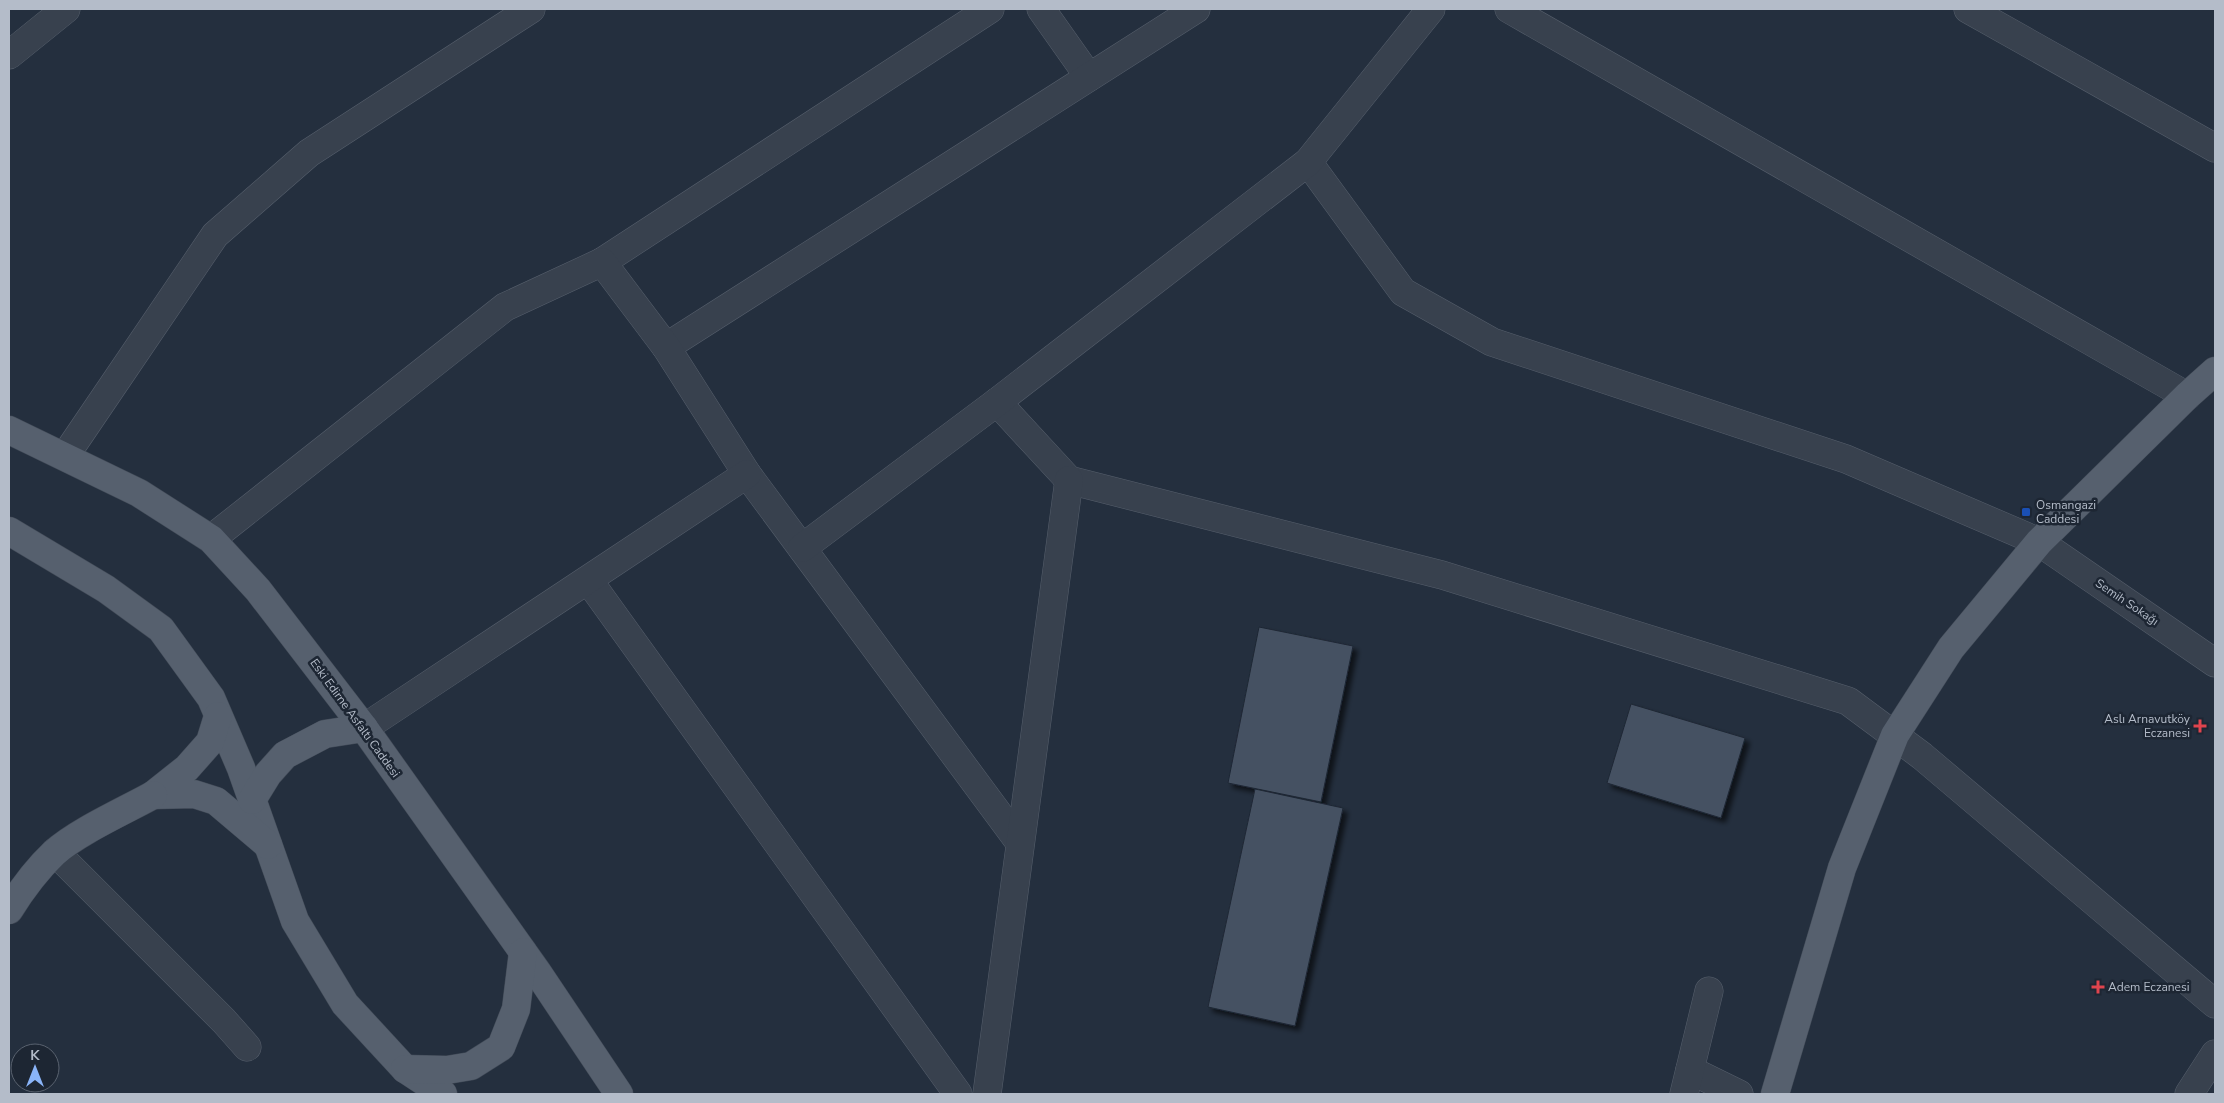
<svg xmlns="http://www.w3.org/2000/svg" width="2224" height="1103" font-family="'Nunito Sans',sans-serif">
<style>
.building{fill:#455162;stroke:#1f2835;filter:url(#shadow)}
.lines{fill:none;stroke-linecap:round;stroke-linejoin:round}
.minor-casing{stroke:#565f6c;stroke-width:29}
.major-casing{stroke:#414a57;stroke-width:29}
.minor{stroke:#38414e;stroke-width:28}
.major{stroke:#56606e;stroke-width:28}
.transit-dot{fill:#1a4fb4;stroke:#1d2633;stroke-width:2}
.health-dot{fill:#e0444e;stroke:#1d2633;stroke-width:2}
.labels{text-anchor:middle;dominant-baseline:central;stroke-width:5;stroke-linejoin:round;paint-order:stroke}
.poi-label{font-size:12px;fill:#b4bcc9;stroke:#1d2633;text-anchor:start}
.street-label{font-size:12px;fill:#b4bcc9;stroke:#1d2633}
</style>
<defs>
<filter id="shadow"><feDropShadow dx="4.5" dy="4.5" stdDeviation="2.5" flood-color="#0009"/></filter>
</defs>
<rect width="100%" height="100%" fill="#242f3e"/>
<g class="building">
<polygon points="1259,627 1353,646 1321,802 1228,783"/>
<polygon points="1631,704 1745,738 1721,818 1607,783"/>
<polygon points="1255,789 1343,808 1295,1026 1208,1007"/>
</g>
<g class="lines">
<defs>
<g id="minor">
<polyline points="1041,9 1089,77"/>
<polyline points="1509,9 2187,396"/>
<polyline points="1968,9 2215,148"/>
<polyline points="9,55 66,9"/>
<polyline points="1308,162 1403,292 1492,342 1846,459 2039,542 2215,663"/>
<polyline points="602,262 990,9"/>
<polyline points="666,347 1196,9"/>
<polyline points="997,402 1069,480 1442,575 1848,701 1922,756 2215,1004"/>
<polyline points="65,456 215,235 309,153 531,9"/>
<polyline points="211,539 505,307 602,262 666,347 747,474 1020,843"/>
<polyline points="802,548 997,402 1308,162 1431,9"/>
<polyline points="589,581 958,1094"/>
<polyline points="364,728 747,474"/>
<polyline points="55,852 224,1021 247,1047"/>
<polyline points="1690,1070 1739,1094"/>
<polyline points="987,1094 1069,480"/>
<polyline points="1684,1094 1709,991"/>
<polyline points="2189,1094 2215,1054"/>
</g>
<g id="major">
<polyline points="9,430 139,493 211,539 258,590 364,728 538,973 619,1094"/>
<polyline points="9,531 106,589 161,629 211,698 241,768 295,921 345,1004 405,1069 443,1094"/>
<polyline points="218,716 210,742 187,768 153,795 194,794 216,801 268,845"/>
<polyline points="252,800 268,774 285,755 325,734 364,728"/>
<path d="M9,910c13,-21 27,-40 45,-57 23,-21 70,-42 99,-58"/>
<polyline points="405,1069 447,1070 471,1066 501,1047 516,1009 523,952"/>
<polyline points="1775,1094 1842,868 1895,735 1951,648 2039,542 2187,396 2215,371"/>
</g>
</defs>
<use href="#minor" class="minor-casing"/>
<use href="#major" class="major-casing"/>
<use href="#minor" class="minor"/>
<use href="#major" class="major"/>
</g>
<rect class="transit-dot" x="2021" y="507" width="10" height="10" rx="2.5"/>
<g class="health-dot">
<path d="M2197.5 718.5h5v5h5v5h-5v5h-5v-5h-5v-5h5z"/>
<path d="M2095.5 979.5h5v5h5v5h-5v5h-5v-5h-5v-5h5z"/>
</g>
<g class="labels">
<g class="poi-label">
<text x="2036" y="505">Osmangazi<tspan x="2036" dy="14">Caddesi</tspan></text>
<text x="2190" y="719" text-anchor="end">Aslı Arnavutköy<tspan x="2190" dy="14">Eczanesi</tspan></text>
<text x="2108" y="987">Adem Eczanesi</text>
</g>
<g class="street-label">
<text transform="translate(2127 602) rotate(34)">Semih Sokağı</text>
<text transform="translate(355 718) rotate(54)">Eski Edirne Asfaltı Caddesi</text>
</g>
</g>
<rect width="2224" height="1103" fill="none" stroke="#b4bcc9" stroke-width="20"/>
<g transform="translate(35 1068)"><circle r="24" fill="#1d2633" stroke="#59626f"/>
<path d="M0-4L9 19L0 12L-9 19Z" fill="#8ab4f8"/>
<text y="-8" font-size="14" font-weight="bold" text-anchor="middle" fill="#b4bcc9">K</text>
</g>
</svg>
